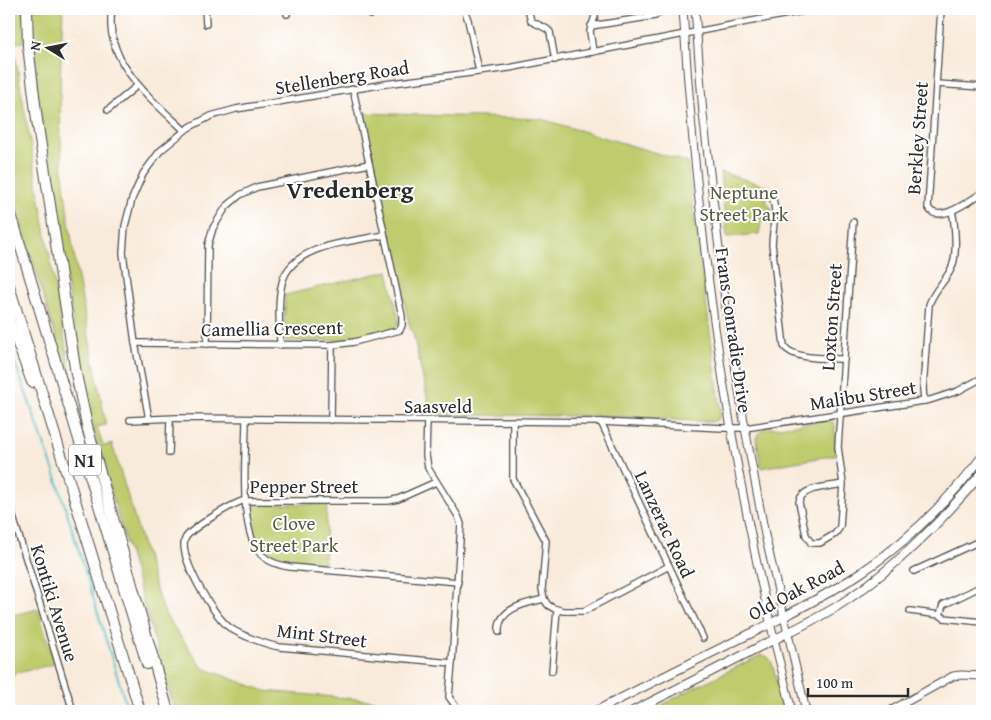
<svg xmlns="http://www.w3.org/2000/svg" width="991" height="720" font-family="'Gentium Book Plus',serif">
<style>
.green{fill:#bfcc6e;stroke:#757c4c}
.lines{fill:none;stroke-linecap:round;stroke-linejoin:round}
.stream{stroke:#50bec7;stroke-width:2}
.minor-casing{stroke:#4a4846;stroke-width:8}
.tertiary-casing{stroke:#4a4846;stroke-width:9}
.secondary-casing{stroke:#4a4846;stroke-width:10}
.motorway-casing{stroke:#4a4846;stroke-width:12}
.minor{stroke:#fff;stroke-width:5.5}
.tertiary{stroke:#fff;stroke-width:7}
.secondary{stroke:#fff;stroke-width:8}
.motorway{stroke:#fff;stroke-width:10}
.labels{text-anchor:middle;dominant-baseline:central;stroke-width:4;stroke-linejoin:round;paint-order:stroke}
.shield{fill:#fff;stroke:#6b6b6b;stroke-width:1}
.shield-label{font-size:18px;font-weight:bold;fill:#2b2b2b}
.street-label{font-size:19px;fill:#2b2b2b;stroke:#fff}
.park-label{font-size:19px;fill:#575b3f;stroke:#fff}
.district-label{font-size:24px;font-weight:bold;fill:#2b2b2b;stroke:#fff}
</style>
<rect width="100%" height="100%" fill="#fff"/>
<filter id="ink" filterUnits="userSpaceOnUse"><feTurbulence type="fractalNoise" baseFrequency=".02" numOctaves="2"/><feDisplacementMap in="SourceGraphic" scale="10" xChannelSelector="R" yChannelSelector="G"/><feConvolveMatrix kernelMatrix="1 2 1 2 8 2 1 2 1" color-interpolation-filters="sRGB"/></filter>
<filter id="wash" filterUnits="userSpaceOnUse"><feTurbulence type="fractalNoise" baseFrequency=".0096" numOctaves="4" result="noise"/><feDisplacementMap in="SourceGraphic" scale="20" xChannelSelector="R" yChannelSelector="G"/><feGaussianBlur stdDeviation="1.12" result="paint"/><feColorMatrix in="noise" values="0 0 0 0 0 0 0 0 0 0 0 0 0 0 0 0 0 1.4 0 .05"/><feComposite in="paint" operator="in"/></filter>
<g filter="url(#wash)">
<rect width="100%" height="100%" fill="#f9ebdc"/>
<g class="green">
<polygon points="9,9 24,9 25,42 13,43 57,299 72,379 69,380 9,185"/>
<path d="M31,9h32c-3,57 -5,116 1,174 9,81 27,162 42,242l-9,2 6,19 9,-2 47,155 7,17 37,52 62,23 115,10 16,10h-221l-77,-263 -16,-68 -45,-288z"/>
<polygon points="363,113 541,119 687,162 721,412 718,419 712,422 608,416 431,415 413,333 410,328"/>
<polygon points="720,172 773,188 766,197 766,201 772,209 771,219 762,217 759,234 727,237"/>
<polygon points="388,271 399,321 396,328 347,340 284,341 285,295"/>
<polygon points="828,420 832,421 835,425 835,455 761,468 756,438 758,434 764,429"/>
<path d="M259,504h68l-3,63c-29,-3 -66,-1 -72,-38 -1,-8 -4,-15 1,-22z"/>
<polygon points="38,609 54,664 9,675 9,616"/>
<polygon points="761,655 768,657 772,663 784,711 652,711 687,691"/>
</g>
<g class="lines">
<polyline class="stream" points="9,346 57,480 128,711"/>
</g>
</g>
<g filter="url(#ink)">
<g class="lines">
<defs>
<g id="minor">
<path d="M112,9c-9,52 38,89 72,121"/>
<polyline points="205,9 206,24"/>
<polyline points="464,9 468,20 479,71"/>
<polyline points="528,9 531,21 547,29 550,32 555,60"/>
<path d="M941,9l-13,198c9,19 42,-7 54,-14"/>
<polyline points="287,14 287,9"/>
<polyline points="370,15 371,9"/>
<polyline points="591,26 655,16 658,14 659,9"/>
<polyline points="593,52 590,31 595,16 595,9"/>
<polyline points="936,84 982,87"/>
<polyline points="108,110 138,85"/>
<path d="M773,199l2,11 -3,34 12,102c9,14 44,12 60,13"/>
<polyline points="135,343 332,345 354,342 400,330 402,325 402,316 353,89"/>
<polyline points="207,344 208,245 213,228 226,207 240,195 257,187 369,164"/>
<path d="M280,345c0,-20 -3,-42 2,-62 10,-39 69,-41 102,-48"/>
<path d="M924,401l-1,-12 6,-84c4,-14 16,-23 22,-36 7,-12 4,-45 1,-58"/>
<polyline points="149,419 135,343 123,253 125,226 132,199 143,174 160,151 188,128 211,116 236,109 385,84 509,68 814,9"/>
<path d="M246,419c0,33 -7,104 11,130 7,12 20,16 33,18l168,15"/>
<polyline points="130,420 176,418 601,422 723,428 745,428 930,400 958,391 982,378"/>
<polyline points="331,420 332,345"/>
<path d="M427,421l-1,34 2,13 30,48 3,8 -9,139 -172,-16c-13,-2 -40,-12 -50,-19 -16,-11 -52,-71 -45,-89 4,-10 46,-34 57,-38h146l10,-2 38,-17"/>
<polyline points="513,422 513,479 546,541 542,589 544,599 548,605 553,608 563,611 584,611 669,566"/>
<polyline points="601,422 703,638"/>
<polyline points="169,453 170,419"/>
<path d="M843,484c-13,3 -41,2 -44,18l7,33 5,8h9l15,-9 5,-7 3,-43 -5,-37 15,-225"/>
<polyline points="9,504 73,711"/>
<polyline points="914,571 982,540"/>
<polyline points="982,586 943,605 940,615 944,618 982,622"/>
<polyline points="910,611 940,615"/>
<path d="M499,632c-2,-24 28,-29 45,-33"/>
<polyline points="452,663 449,697 459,711"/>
<polyline points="552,671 557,610"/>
</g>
<g id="tertiary">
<path d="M683,9c14,236 49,473 109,702"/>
<polyline points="695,9 703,114 726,308 745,428 765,535 806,711"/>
<polyline points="890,711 953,676 961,675 982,676"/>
</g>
<g id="secondary">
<path d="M596,711c53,-27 106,-54 160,-80 35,-18 70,-35 103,-57 47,-31 89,-73 123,-117"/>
<path d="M633,711c42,-21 84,-42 126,-64 26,-13 52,-25 77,-40 56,-35 104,-84 146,-134"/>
</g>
<g id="motorway">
<polyline points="27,9 28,46 37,120 76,374 88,430 168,711"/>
<polyline points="9,208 147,664"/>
<polyline points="9,286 140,711"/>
<polyline points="9,320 32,382"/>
</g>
</defs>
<use href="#minor" class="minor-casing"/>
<use href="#tertiary" class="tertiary-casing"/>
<use href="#secondary" class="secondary-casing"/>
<use href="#motorway" class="motorway-casing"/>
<use href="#minor" class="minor"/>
<use href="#tertiary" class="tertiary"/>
<use href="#secondary" class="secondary"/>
<use href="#motorway" class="motorway"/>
</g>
</g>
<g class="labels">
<rect class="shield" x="69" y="444.5" width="32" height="31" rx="4"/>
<g class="shield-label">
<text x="85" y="460">N1</text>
</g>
<g class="street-label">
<text transform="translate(342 77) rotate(-9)">Stellenberg Road</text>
<text transform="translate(917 138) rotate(-86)">Berkley Street</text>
<text transform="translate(831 317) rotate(-86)">Loxton Street</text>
<text transform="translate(272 328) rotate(-1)">Camellia Crescent</text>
<text transform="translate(734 330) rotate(82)">Frans Conradie Drive</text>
<text transform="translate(863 395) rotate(-9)">Malibu Street</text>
<text x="438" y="406">Saasveld</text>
<text x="304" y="486">Pepper Street</text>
<text transform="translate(665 524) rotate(65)">Lanzerac Road</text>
<text transform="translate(796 590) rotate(-28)">Old Oak Road</text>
<text transform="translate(55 603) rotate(73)">Kontiki Avenue</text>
<text transform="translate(322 635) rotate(7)">Mint Street</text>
</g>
<g class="park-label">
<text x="744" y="192">Neptune<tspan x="744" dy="22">Street Park</tspan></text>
<text x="294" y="523">Clove<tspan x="294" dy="22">Street Park</tspan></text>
</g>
<g class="district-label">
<text x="350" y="189">Vredenberg</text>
</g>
</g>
<rect width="991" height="720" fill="none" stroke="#fff" stroke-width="30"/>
<g transform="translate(48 48) rotate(280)" stroke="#ffffff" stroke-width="4" paint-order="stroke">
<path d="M0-4L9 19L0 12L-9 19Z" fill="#2b2b2b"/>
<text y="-8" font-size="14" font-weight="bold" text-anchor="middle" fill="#2b2b2b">N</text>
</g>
<path d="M808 688v8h100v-8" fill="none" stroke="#2b2b2b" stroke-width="2.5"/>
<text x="816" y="688" font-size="15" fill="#2b2b2b" stroke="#ffffff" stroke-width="4" paint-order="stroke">100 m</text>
</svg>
